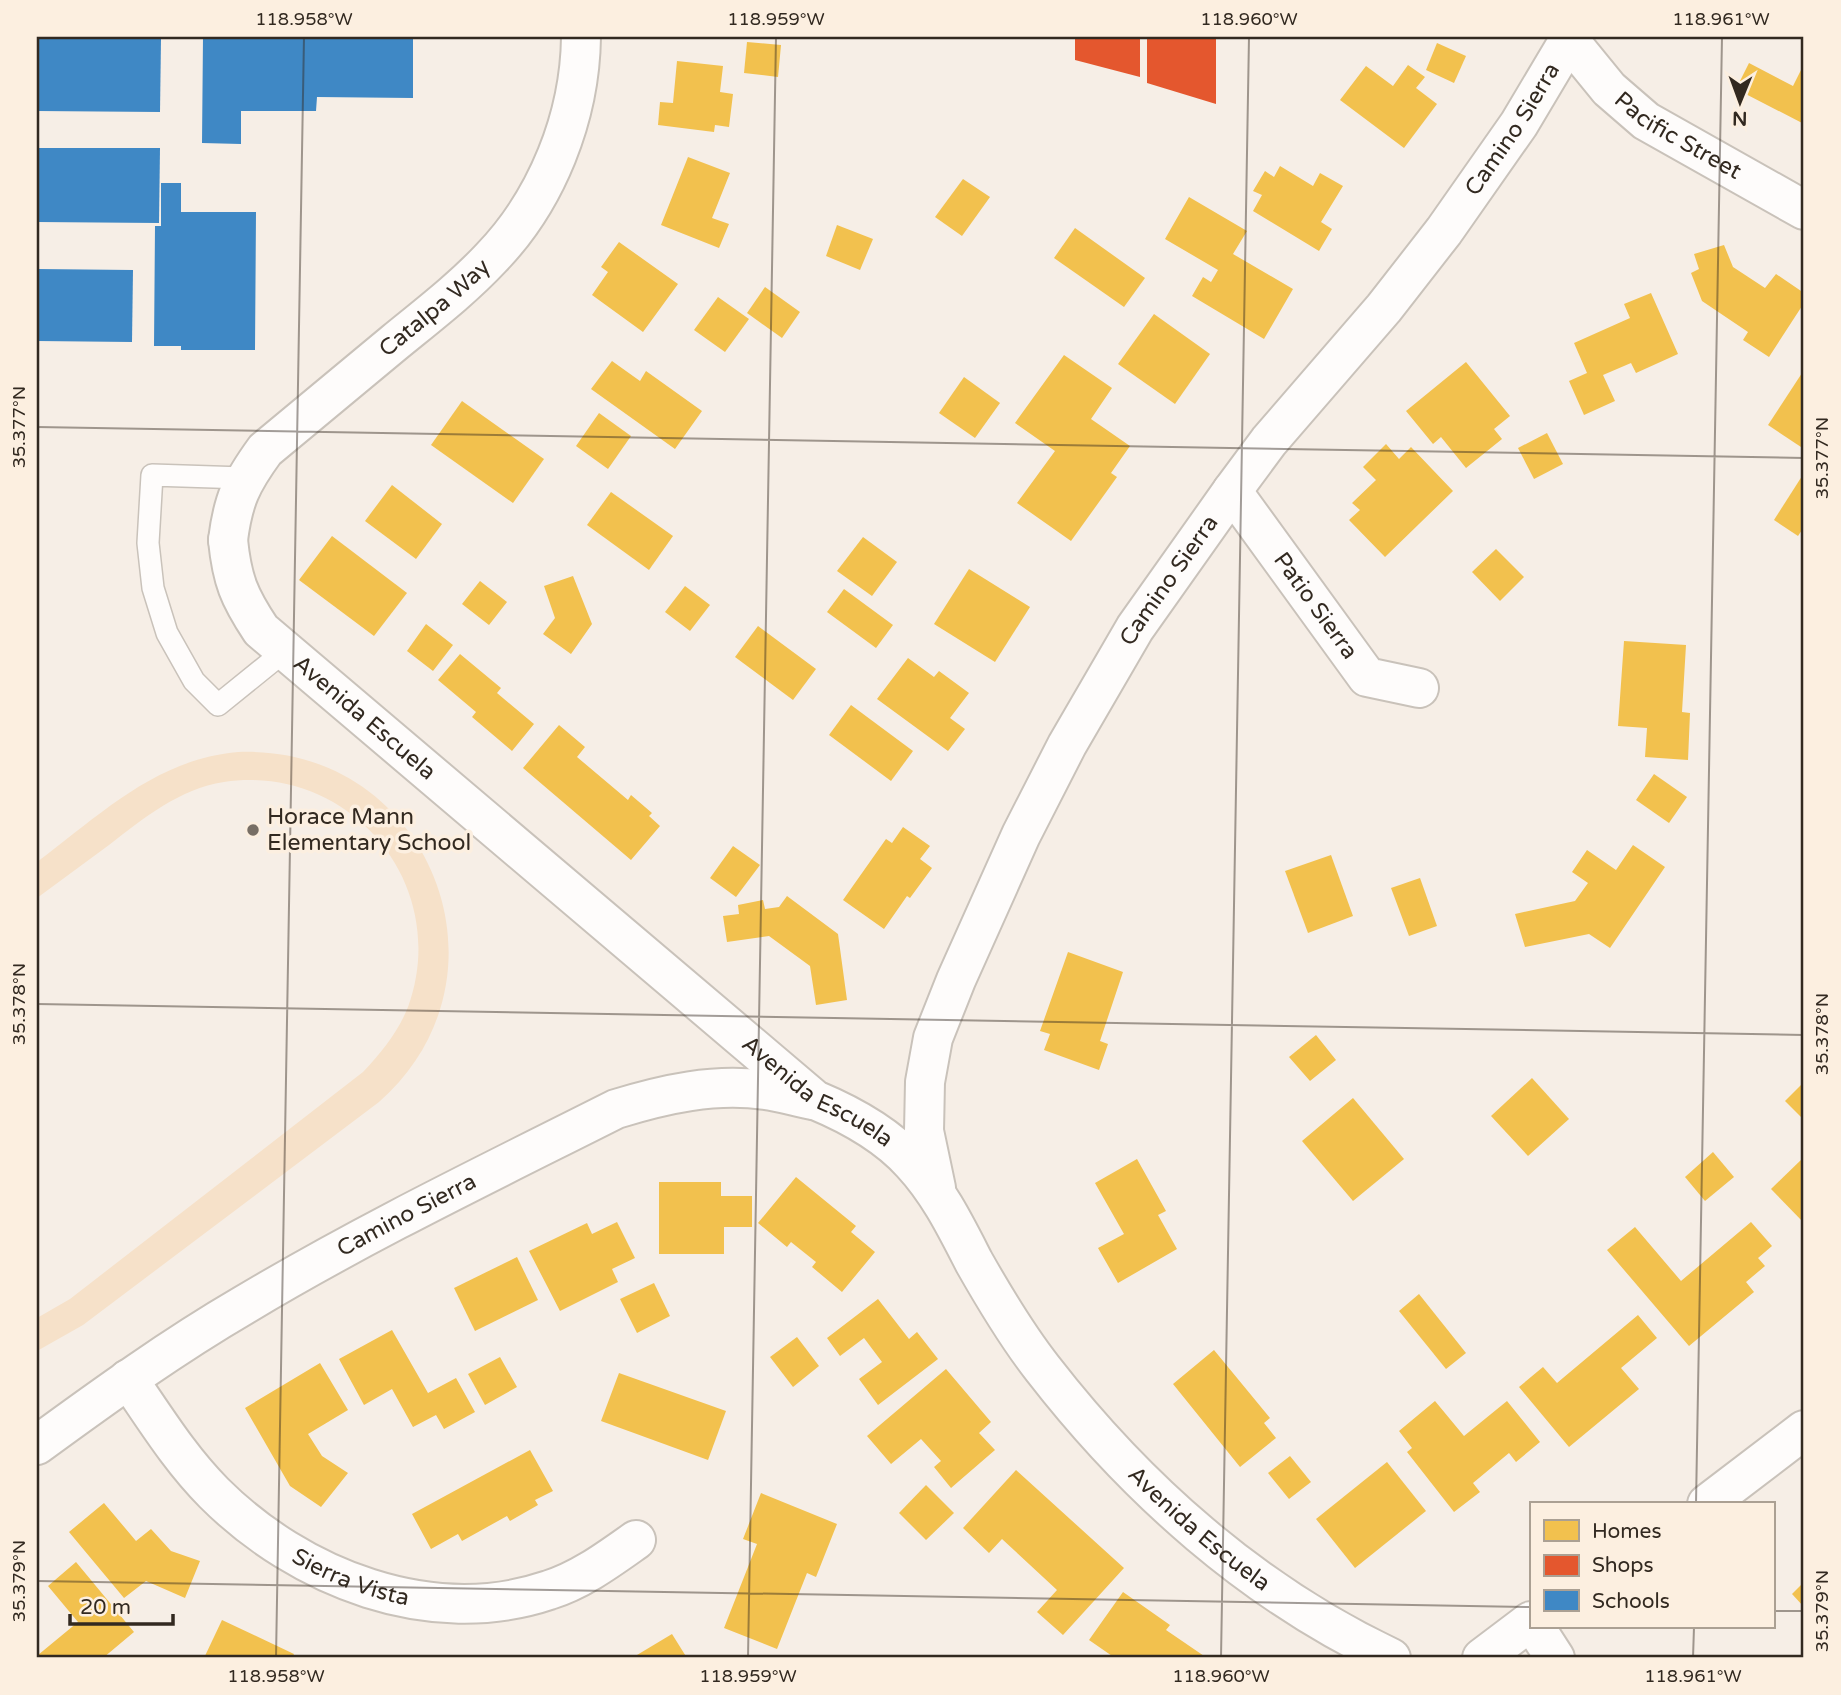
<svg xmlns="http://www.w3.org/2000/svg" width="1841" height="1695" font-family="'Varela Round',sans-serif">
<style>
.green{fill:#f6e1c9}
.homes{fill:#f2c14e}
.shops{fill:#e4572e}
.schools{fill:#3f88c5}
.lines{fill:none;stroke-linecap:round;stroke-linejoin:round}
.lane-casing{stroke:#c9c2ba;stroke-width:24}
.street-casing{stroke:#c9c2ba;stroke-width:42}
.secondary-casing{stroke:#c9c2ba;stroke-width:42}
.lane{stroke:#fefcfb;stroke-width:21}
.street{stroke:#fefcfb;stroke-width:38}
.secondary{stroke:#fefcfb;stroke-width:38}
.ticks{fill:none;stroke:#322920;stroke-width:2;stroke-opacity:0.45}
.poi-dot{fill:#776e65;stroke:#fcefe0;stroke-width:2.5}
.labels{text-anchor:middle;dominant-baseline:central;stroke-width:7;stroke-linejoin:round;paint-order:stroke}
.street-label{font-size:23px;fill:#322920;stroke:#fcefe0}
.poi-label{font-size:23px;fill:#322920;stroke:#fcefe0;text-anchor:start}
.neatline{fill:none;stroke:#322920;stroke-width:2.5}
.ticks-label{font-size:18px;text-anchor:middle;fill:#322920}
</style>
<rect width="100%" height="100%" fill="#f6eee6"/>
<path class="green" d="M238,752c190,-8 285,223 141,350l-296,223 -46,26v-33l33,-19 293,-227c19,-20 35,-40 45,-65 44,-121 -57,-244 -184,-225 -45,7 -80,36 -115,63 -24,18 -48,35 -72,53v-36c63,-47 119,-103 201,-110z"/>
<g class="homes">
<polygon points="747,42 781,45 778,77 744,73"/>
<polygon points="1437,43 1466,56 1454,83 1426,70"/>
<polygon points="677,61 723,66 720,92 733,94 729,127 715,125 714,132 658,125 660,102 673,103"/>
<polygon points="1749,63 1793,86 1804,64 1804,124 1736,89"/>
<polygon points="1408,65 1425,77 1416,88 1437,104 1404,148 1340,100 1366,66 1393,86"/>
<polygon points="688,157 730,173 712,218 729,224 719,248 661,225"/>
<polygon points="1280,166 1313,186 1320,173 1343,186 1321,222 1332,229 1319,251 1253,211 1262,195 1253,191 1265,171 1274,177"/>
<polygon points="963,179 990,197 962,236 935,217"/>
<polygon points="1189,197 1247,231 1233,254 1293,289 1264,339 1192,296 1203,277 1211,282 1218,270 1165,239"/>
<polygon points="837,225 873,239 860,270 826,256"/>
<polygon points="1075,228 1145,278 1124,307 1054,258"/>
<polygon points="619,242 678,284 643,332 592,295 608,272 601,267"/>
<polygon points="1724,245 1733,267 1765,288 1776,274 1804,293 1804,303 1769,357 1743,340 1748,332 1702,301 1691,273 1699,269 1694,254"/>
<polygon points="765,287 800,312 782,338 747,313"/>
<polygon points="1651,293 1678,354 1636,373 1631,363 1603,375 1615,401 1584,415 1569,381 1587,373 1574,343 1630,318 1624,304"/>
<polygon points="718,297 749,319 725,352 694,330"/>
<polygon points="1154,314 1210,354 1175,404 1118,364"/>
<polygon points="1064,355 1112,388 1091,419 1130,446 1111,473 1117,477 1071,541 1017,503 1055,451 1015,423"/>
<polygon points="612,361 640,381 646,371 702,411 675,449 591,389"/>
<polygon points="1466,362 1510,416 1494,429 1502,439 1466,468 1441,437 1433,444 1406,411"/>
<polygon points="1804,370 1804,449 1768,425"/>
<polygon points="964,377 1000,403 975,438 939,413"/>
<polygon points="462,401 544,459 513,503 431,445"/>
<polygon points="599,413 631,436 608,469 576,446"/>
<polygon points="1547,433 1563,464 1534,479 1518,448"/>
<polygon points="1386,444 1399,459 1411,447 1453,491 1385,557 1349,520 1360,510 1352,503 1376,480 1363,467"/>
<polygon points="1804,473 1804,527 1798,536 1774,520"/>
<polygon points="392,485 442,524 416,559 365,521"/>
<polygon points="611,492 673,536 649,570 587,525"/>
<polygon points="332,536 407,593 374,636 299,580"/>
<polygon points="863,537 897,562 872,596 837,571"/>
<polygon points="1496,549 1524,577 1500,601 1472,572"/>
<polygon points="969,569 1030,607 995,662 934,624"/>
<polygon points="573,576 592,624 571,654 543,634 555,618 544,586"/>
<polygon points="480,581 507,602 489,625 462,604"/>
<polygon points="685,586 710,605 690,631 665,612"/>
<polygon points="844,589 893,625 876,648 827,612"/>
<polygon points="426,624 453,645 433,671 407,651"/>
<polygon points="758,626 816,669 793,700 735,657"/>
<polygon points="1624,641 1686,645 1682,712 1690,713 1688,760 1645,757 1647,728 1618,726"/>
<polygon points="460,654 501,688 497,693 534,724 512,751 472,717 476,712 438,680"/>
<polygon points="908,658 934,677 939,671 969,693 950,718 965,729 948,751 877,699"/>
<polygon points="851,705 913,751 891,781 829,735"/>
<polygon points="559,725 585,747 577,757 628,800 631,795 652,813 649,816 660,826 631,860 523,768"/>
<polygon points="1654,774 1687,797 1669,823 1636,800"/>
<polygon points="903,827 930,846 920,859 932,868 910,898 907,896 884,929 843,900 886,839 892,843"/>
<polygon points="1633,845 1665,867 1610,948 1589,934 1525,947 1515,914 1575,901 1588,883 1572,872 1587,850 1616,870"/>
<polygon points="733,846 760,865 736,897 710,878"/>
<polygon points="1331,855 1353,916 1308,933 1285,871"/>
<polygon points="1420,878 1437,926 1409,936 1391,888"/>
<polygon points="787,896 838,934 847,1000 816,1005 810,966 769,936 727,942 723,916 739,914 738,905 763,900 765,909 779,907"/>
<polygon points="1068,952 1123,972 1100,1041 1108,1044 1099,1070 1044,1050 1050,1034 1040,1031"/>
<polygon points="1316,1035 1336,1060 1310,1081 1289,1057"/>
<polygon points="1532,1078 1569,1119 1528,1156 1491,1116"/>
<polygon points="1804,1082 1804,1120 1785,1101"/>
<polygon points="1353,1098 1404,1159 1353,1201 1302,1141"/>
<polygon points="1713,1152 1734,1177 1705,1201 1685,1177"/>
<polygon points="1804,1157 1804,1223 1771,1189"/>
<polygon points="1137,1159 1166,1211 1158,1215 1177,1249 1118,1283 1098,1248 1124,1234 1095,1183"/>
<polygon points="796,1177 856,1226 851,1232 875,1252 842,1292 812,1267 816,1262 791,1242 787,1247 758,1223"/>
<polygon points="659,1182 721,1182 721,1196 752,1196 752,1227 724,1227 724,1254 659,1254"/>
<polygon points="617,1222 635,1258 612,1269 618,1282 560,1311 529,1251 587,1223 592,1234"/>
<polygon points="1751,1222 1772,1246 1758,1258 1765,1266 1746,1282 1754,1292 1689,1346 1607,1250 1635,1227 1681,1281"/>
<polygon points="517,1257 538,1300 475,1331 454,1288"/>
<polygon points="654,1283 670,1316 637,1333 620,1299"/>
<polygon points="1419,1294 1466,1353 1446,1369 1399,1311"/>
<polygon points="878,1299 909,1339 917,1332 938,1359 878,1405 859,1379 882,1362 864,1338 840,1356 827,1338"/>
<polygon points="1638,1315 1657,1338 1621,1368 1639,1389 1569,1447 1519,1387 1543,1367 1557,1383"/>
<polygon points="392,1330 428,1393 456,1378 475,1412 444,1429 436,1415 413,1427 392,1389 364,1405 339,1359"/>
<polygon points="797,1337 819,1366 793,1387 770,1357"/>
<polygon points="1214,1350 1270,1418 1264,1423 1276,1438 1240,1467 1173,1384"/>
<polygon points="500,1357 517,1387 485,1405 468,1374"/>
<polygon points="320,1363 348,1410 308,1434 322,1456 348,1473 321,1507 290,1486 245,1408"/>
<polygon points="946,1369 991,1422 979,1433 995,1450 951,1488 934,1467 941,1461 921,1439 891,1464 867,1436"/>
<polygon points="619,1373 726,1411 708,1460 601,1421"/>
<polygon points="1435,1401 1464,1436 1507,1401 1540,1442 1516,1462 1509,1453 1473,1483 1480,1492 1454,1512 1407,1452 1412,1448 1399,1431"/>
<polygon points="530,1450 553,1491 535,1500 538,1505 510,1521 507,1516 462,1541 458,1534 431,1549 412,1514"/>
<polygon points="1290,1456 1311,1482 1289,1499 1268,1473"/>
<polygon points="1387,1462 1426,1511 1355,1568 1316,1519"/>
<polygon points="1016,1470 1124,1568 1063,1635 1037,1612 1057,1590 1002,1539 989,1553 963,1528"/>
<polygon points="926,1485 954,1513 926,1540 899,1513"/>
<polygon points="761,1493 837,1524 816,1577 807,1573 777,1649 724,1628 757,1544 743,1539"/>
<polygon points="104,1503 136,1541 151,1529 171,1551 200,1561 185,1598 146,1581 124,1598 69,1532"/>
<polygon points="76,1562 134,1632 103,1658 42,1658 38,1655 78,1622 48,1586"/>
<polygon points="1804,1582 1804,1607 1792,1594"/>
<polygon points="1123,1592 1170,1625 1166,1630 1207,1658 1131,1658 1126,1655 1124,1658 1115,1658 1089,1640"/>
<polygon points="222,1620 294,1654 292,1658 204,1658"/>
<polygon points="672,1634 687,1658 632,1658"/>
</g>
<g class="shops">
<polygon points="1075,37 1140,37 1140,77 1075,60"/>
<polygon points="1147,37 1216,37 1216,104 1147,83"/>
</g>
<g class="schools">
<polygon points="203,37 413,37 413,98 317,97 316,111 241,111 241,144 202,143"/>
<polygon points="37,38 161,39 160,112 37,111"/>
<polygon points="37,148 160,148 159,223 37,222"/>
<polygon points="161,183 181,183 181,212 256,212 255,350 181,350 181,346 154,346 155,226 161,226"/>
<polygon points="37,269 133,270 132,342 37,341"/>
</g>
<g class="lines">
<defs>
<polyline id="lane" points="244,478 152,475 148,543 153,588 167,633 194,681 218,705 286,650"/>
<g id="street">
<path id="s1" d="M1569,40l40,49 37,32 158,89"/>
<path id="s2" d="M1232,491l135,186 52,11"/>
<path id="s3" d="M228,540c4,40 11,57 33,90l554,470c36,15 71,34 97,63 27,29 44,64 62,99 21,37 43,74 69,107 93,120 210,224 348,289"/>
<path id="s4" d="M936,1188l-12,-57 1,-49 8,-44 23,-58 65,-145 46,-90 68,-117 97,-137 37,-50 115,-133 60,-77 75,-107 50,-84v-3"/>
<path id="s5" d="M128,1379c27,39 52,80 86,114 85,85 217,137 335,97 32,-10 60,-31 87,-50"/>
<path id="s6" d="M37,1445c67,-49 135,-98 207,-140 120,-72 247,-133 372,-196 49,-15 98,-26 149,-19 16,2 32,7 48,10"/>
<polyline points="1707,1504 1804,1430"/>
<polyline points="1535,1627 1555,1658"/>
<polyline points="1482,1658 1531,1621"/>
</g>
<g id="secondary">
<path id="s7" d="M228,540c5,-40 13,-57 37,-90 43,-36 87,-72 130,-108 33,-27 67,-53 96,-84 56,-58 89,-141 90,-221"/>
</g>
</defs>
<use href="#lane" class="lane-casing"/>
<use href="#street" class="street-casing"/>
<use href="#secondary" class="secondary-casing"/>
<use href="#lane" class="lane"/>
<use href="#street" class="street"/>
<use href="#secondary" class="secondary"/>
</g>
<path class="ticks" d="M37,427l1767,31M37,1004l1767,31M1696,1504l26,-1467M37,1581l1494,26M1773,1611h31M276,1658l28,-1621M748,1658l28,-1621M1221,1658l28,-1621M1693,1658l1,-31"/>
<circle class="poi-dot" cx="253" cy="830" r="7"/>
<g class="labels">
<g class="street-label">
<text stroke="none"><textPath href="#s4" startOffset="1236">Camino Sierra</textPath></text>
<text stroke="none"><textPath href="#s1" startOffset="147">Pacific Street</textPath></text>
<text stroke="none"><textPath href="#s7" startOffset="320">Catalpa Way</textPath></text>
<text stroke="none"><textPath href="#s4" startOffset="668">Camino Sierra</textPath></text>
<text stroke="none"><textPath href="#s2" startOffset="142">Patio Sierra</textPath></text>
<text stroke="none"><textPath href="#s3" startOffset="233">Avenida Escuela</textPath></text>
<text stroke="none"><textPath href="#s3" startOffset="821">Avenida Escuela</textPath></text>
<text stroke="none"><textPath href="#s6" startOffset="436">Camino Sierra</textPath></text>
<text stroke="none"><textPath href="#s3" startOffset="1409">Avenida Escuela</textPath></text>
<text stroke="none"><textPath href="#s5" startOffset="306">Sierra Vista</textPath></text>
</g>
<g class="poi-label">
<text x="267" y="817">Horace Mann<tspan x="267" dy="26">Elementary School</tspan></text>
</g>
</g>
<rect width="1841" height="1695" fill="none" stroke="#fcefe0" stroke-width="77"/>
<rect x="1530" y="1502" width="245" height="126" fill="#fcefe0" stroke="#aba093" stroke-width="2"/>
<rect x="1544" y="1520" width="35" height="21" fill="#f2c14e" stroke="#aba093" stroke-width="2"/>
<text x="1592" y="1538" font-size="21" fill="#322920">Homes</text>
<rect x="1544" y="1555" width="35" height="21" fill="#e4572e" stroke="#aba093" stroke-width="2"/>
<text x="1592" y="1572" font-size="21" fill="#322920">Shops</text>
<rect x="1544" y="1590" width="35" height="21" fill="#3f88c5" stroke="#aba093" stroke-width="2"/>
<text x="1592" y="1608" font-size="21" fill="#322920">Schools</text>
<g transform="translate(1740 102) rotate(181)" stroke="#fcefe0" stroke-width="5" paint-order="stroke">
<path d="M0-5L12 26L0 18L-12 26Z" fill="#322920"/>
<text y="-10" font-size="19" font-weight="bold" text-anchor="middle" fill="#322920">N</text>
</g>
<path d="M70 1614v10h103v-10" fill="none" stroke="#322920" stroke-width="3.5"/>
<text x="80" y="1614" font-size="21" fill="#322920" stroke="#fcefe0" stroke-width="5" paint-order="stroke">20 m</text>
<rect x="38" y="38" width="1764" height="1618" class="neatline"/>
<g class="ticks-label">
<text x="304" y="25">118.958°W</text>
<text x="776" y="25">118.959°W</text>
<text x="1249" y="25">118.960°W</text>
<text x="1721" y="25">118.961°W</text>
<text transform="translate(19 427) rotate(-90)" y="6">35.377°N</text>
<text transform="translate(1822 458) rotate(-90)" y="6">35.377°N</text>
<text transform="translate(19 1004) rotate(-90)" y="6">35.378°N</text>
<text transform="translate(1822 1034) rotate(-90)" y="6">35.378°N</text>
<text transform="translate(19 1581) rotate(-90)" y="6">35.379°N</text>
<text transform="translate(1822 1611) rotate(-90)" y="6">35.379°N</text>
<text x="276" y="1682">118.958°W</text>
<text x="748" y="1682">118.959°W</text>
<text x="1221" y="1682">118.960°W</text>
<text x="1693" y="1682">118.961°W</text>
</g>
</svg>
